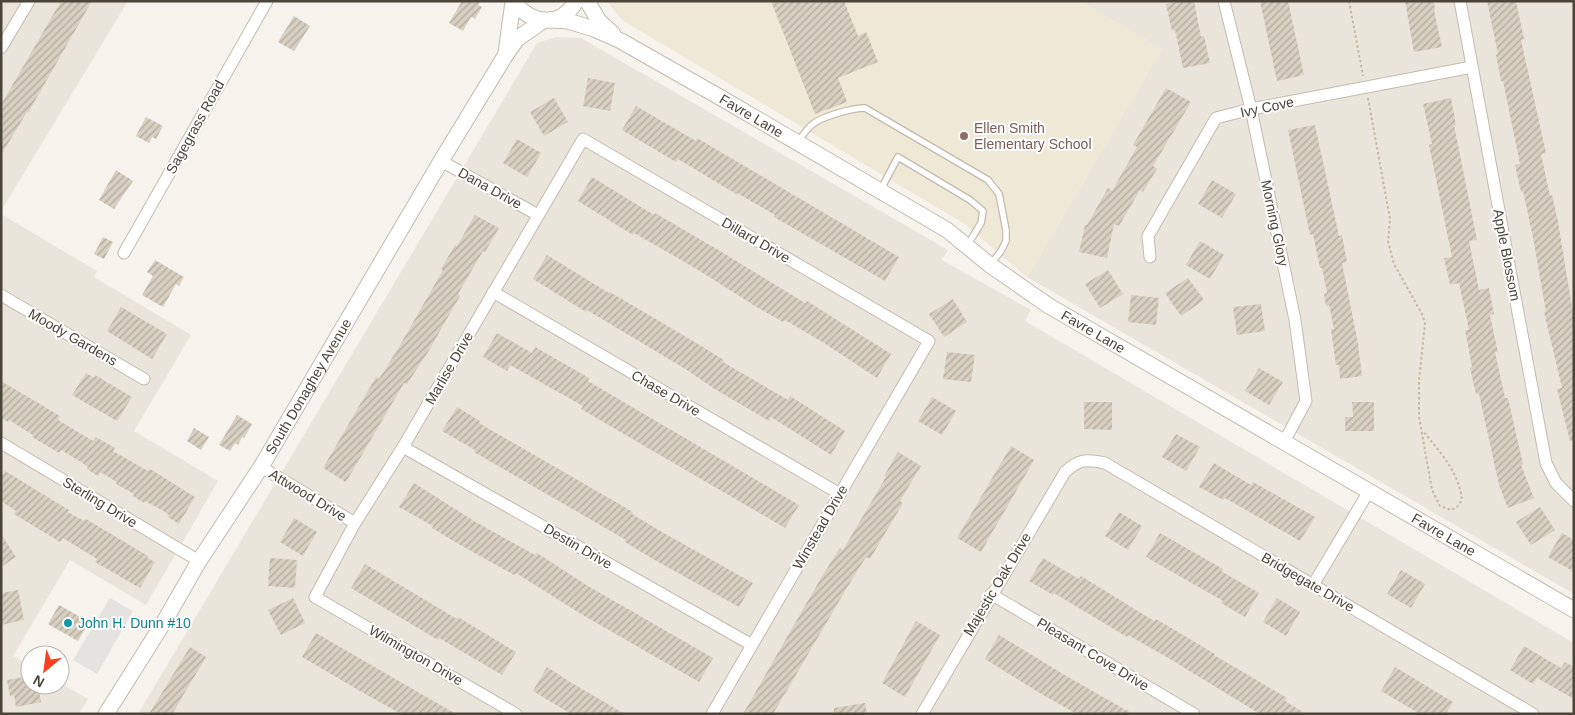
<svg xmlns="http://www.w3.org/2000/svg" width="1575" height="715" font-family="Arial,sans-serif">
<style>
.residential{fill:#eae5da}
.education{fill:#efe8d6}
.parking{fill:#e5e3e0}
.building{fill:url(#building-hatch)}
.lines{fill:none;stroke-linecap:round;stroke-linejoin:round}
.service-casing{stroke:#c2bbae;stroke-width:8}
.minor-casing{stroke:#c2bbae;stroke-width:13}
.tertiary-casing{stroke:#c2bbae;stroke-width:17}
.path{stroke:#c4b79f;stroke-width:2;stroke-dasharray:2.5 2.5;stroke-linecap:butt}
.service{stroke:#fff;stroke-width:5.5}
.minor{stroke:#fff;stroke-width:11}
.tertiary{stroke:#fff;stroke-width:15}
.education-dot{fill:#8d6e63;stroke:#fff;stroke-width:2}
.culture-dot{fill:#0f9aa8;stroke:#fff;stroke-width:2}
.labels{text-anchor:middle;dominant-baseline:central;stroke-width:4;stroke-linejoin:round;paint-order:stroke}
.street-label{font-size:14px;fill:#4b4439;stroke:#fff}
.education-label{font-size:14px;fill:#785e54;stroke:#fff;text-anchor:start}
.culture-label{font-size:14px;fill:#0d838f;stroke:#fff;text-anchor:start}
</style>
<defs>
<pattern id="building-hatch" width="6" height="6" patternUnits="userSpaceOnUse" patternTransform="scale(1.25)"><rect width="6" height="6" fill="#d8cfc1"/><path d="M-1 1l2-2M0 6l6-6M5 7l2-2" fill="none" stroke="#b1aa9e"/></pattern>
</defs>
<rect width="100%" height="100%" fill="#f6f3ec"/>
<g class="residential">
<polygon points="1,1 128,1 1,211"/>
<polygon points="1080,1 1574,1 1574,594 1027,277 1162,49"/>
<polygon points="556,37 581,38 948,250 942,260 1031,310 1025,321 1574,643 1574,714 138,714 537,43"/>
<polygon points="1,214 97,271 94,277 191,335 134,431 218,481 146,605 70,560 13,656 30,666 30,685 60,685 60,683 88,699 79,714 1,714"/>
</g>
<polygon class="education" points="607,1 1080,1 1162,49 1027,277 963,223 622,20"/>
<polygon class="parking" points="110,598 133,611 97,674 73,660"/>
<g class="building">
<polygon points="61,1 92,1 28,113 27,112 1,155 1,105"/>
<polygon points="462,1 481,1 478,5 482,7 475,19 471,17 463,31 449,23"/>
<polygon points="771,1 844,1 858,36 866,32 878,62 838,78 847,102 815,114"/>
<polygon points="1181,1 1194,1 1201,37 1204,36 1210,63 1183,68 1175,30 1172,31 1166,4"/>
<polygon points="1260,1 1288,1 1304,75 1277,81"/>
<polygon points="1405,1 1434,1 1435,10 1434,10 1442,47 1414,52"/>
<polygon points="1487,1 1516,1 1524,39 1521,40 1546,153 1541,154 1550,196 1552,195 1558,222 1574,319 1574,440 1570,441 1557,389 1562,388 1544,312 1546,312 1533,237 1523,191 1521,192 1515,165 1520,164 1503,81 1501,81 1496,55 1498,54"/>
<polygon points="294,16 310,26 294,51 278,42"/>
<polygon points="588,78 615,83 610,111 583,106"/>
<polygon points="1166,88 1191,102 1153,166 1157,169 1143,192 1140,190 1119,226 1114,224 1107,258 1079,252 1085,225 1087,225 1108,188 1112,191 1137,147 1133,145"/>
<polygon points="554,98 568,122 544,136 530,112"/>
<polygon points="1451,98 1456,125 1454,125 1477,240 1469,241 1479,290 1489,288 1494,314 1490,315 1498,352 1495,352 1505,398 1508,398 1523,464 1521,465 1534,498 1508,508 1499,485 1479,394 1476,394 1470,368 1472,367 1465,330 1469,330 1459,283 1450,285 1444,258 1452,257 1429,145 1432,144 1423,104"/>
<polygon points="636,106 696,141 697,138 899,257 885,281 774,217 775,215 737,193 736,194 678,159 676,162 622,130"/>
<polygon points="146,117 163,126 156,139 152,137 149,143 136,136"/>
<polygon points="1315,125 1339,236 1342,235 1347,262 1342,263 1358,344 1362,376 1340,379 1339,365 1336,365 1331,329 1334,329 1329,305 1326,306 1324,294 1327,293 1322,268 1320,268 1313,234 1310,235 1288,130"/>
<polygon points="517,139 541,153 527,177 503,163"/>
<polygon points="116,170 133,181 114,209 99,200"/>
<polygon points="592,177 654,215 655,213 715,248 774,284 805,303 807,301 891,354 877,378 824,343 785,320 783,322 755,306 695,268 634,233 633,235 578,201"/>
<polygon points="1212,180 1236,194 1222,218 1198,204"/>
<polygon points="475,215 499,228 485,252 483,251 458,294 460,296 428,352 407,384 404,383 346,482 323,468 376,377 379,379 399,347 443,270 441,269 455,245 457,246"/>
<polygon points="103,237 113,242 104,259 94,254"/>
<polygon points="1200,241 1224,255 1210,279 1186,265"/>
<polygon points="547,255 609,293 610,292 693,341 724,360 723,362 788,400 790,396 845,431 831,455 771,417 769,421 713,388 687,370 587,310 586,312 533,279"/>
<polygon points="155,260 184,277 179,286 176,284 163,307 142,295 153,276 147,272"/>
<polygon points="1108,270 1123,294 1100,308 1085,284"/>
<polygon points="1188,278 1204,300 1181,316 1165,293"/>
<polygon points="1131,295 1159,298 1156,325 1128,322"/>
<polygon points="953,299 967,322 944,337 929,314"/>
<polygon points="1261,304 1265,331 1237,335 1233,307"/>
<polygon points="121,307 167,334 152,359 107,331"/>
<polygon points="497,333 532,353 535,347 589,378 588,381 799,505 785,528 581,409 583,406 510,365 507,371 483,357"/>
<polygon points="947,352 975,355 971,382 943,379"/>
<polygon points="1259,368 1283,382 1269,405 1245,391"/>
<polygon points="86,373 94,378 95,375 132,397 117,421 72,395"/>
<polygon points="1,381 60,416 58,420 93,441 96,437 115,448 113,451 148,471 150,469 195,497 179,524 168,517 169,515 162,510 145,501 144,503 133,496 134,494 116,484 117,482 100,472 98,476 87,469 88,467 81,462 61,450 59,453 32,437 33,435 9,420 8,422 1,418"/>
<polygon points="932,397 956,411 942,435 918,421"/>
<polygon points="1084,402 1112,402 1112,430 1084,429"/>
<polygon points="1352,402 1374,402 1374,431 1345,431 1345,417 1353,417"/>
<polygon points="457,407 480,421 479,423 633,512 632,514 662,532 753,583 739,607 653,559 625,542 626,540 474,452 475,450 442,431"/>
<polygon points="237,415 252,424 244,438 242,437 238,445 235,443 230,451 219,445"/>
<polygon points="194,428 209,437 201,450 187,441"/>
<polygon points="1176,434 1200,447 1186,471 1162,457"/>
<polygon points="1011,446 1034,460 981,552 957,538"/>
<polygon points="898,452 921,466 900,501 903,503 870,559 866,557 848,586 773,714 743,714 821,578 840,548 843,550 886,477 884,476"/>
<polygon points="1214,463 1251,485 1253,482 1315,517 1300,541 1225,498 1223,500 1199,487"/>
<polygon points="5,471 69,510 68,512 84,521 86,519 148,556 147,558 155,562 140,588 95,562 97,559 63,538 60,542 14,514 16,511 1,501 1,477"/>
<polygon points="414,483 474,521 535,555 537,553 588,586 713,658 699,682 581,614 516,573 514,575 455,542 432,528 433,526 399,507"/>
<polygon points="1540,507 1555,530 1531,545 1516,522"/>
<polygon points="1119,512 1142,526 1128,550 1105,536"/>
<polygon points="294,518 317,532 303,556 280,542"/>
<polygon points="1160,533 1223,569 1221,571 1259,593 1245,617 1221,603 1223,601 1146,557"/>
<polygon points="1562,533 1574,540 1574,572 1548,557"/>
<polygon points="1,534 16,557 1,567"/>
<polygon points="270,558 297,560 295,588 268,586"/>
<polygon points="1043,558 1079,579 1081,576 1154,621 1156,619 1215,654 1214,655 1287,698 1285,701 1306,714 1260,714 1165,656 1128,635 1127,637 1054,593 1053,595 1029,581"/>
<polygon points="365,564 457,619 458,617 516,652 502,675 439,638 438,640 351,588"/>
<polygon points="1401,570 1425,584 1411,608 1387,594"/>
<polygon points="18,590 24,620 1,625 1,593"/>
<polygon points="293,598 305,623 281,635 268,610"/>
<polygon points="1277,598 1300,612 1286,636 1263,622"/>
<polygon points="59,605 89,622 78,641 48,624"/>
<polygon points="916,621 940,635 905,697 882,683"/>
<polygon points="316,633 385,673 456,714 401,714 360,691 302,657"/>
<polygon points="999,635 1068,677 1133,714 1077,714 1043,695 985,659"/>
<polygon points="1524,646 1561,668 1565,662 1574,667 1574,699 1537,678 1533,684 1510,670"/>
<polygon points="190,647 206,657 172,714 149,714"/>
<polygon points="547,667 570,682 625,714 571,714 533,691"/>
<polygon points="1395,667 1453,702 1446,714 1420,714 1381,691"/>
<polygon points="30,676 30,685 38,685 41,702 16,707 14,695 10,696 7,680"/>
<polygon points="865,703 867,714 834,714 834,708"/>
</g>
<g class="lines">
<defs>
<g id="service">
<path d="M798,142c5,-7 9,-14 15,-18 10,-8 40,-16 52,-16l123,72 11,14 7,36v11l-5,10 -11,14"/>
<polyline points="881,189 898,157 970,200 983,211 981,223 967,246"/>
</g>
<g id="minor">
<polyline points="1224,1 1251,109 1295,320 1306,401 1284,442"/>
<polyline points="1460,1 1546,463 1556,483 1574,501"/>
<polyline points="1,48 29,1"/>
<polyline points="441,161 538,215"/>
<polyline points="124,253 267,1"/>
<polyline points="1150,257 1148,236 1216,118 1251,109 1472,67"/>
<polyline points="493,292 840,494"/>
<polyline points="1,295 144,379"/>
<polyline points="1,443 199,561"/>
<polyline points="403,447 752,645"/>
<polyline points="261,467 355,523"/>
<polyline points="1313,585 1369,491"/>
<polyline points="991,594 1194,714"/>
<polyline points="516,714 315,597 355,523 403,447 583,139 929,341 712,714"/>
<path d="M922,714l143,-242c14,-13 21,-13 40,-9l428,251"/>
</g>
<g id="tertiary">
<path d="M513,1c17,23 48,28 63,0"/>
<polyline points="587,1 599,21 613,34"/>
<path id="s1" d="M550,20l18,1 26,8 27,12 102,58 224,131 43,35 59,41 525,304"/>
<polyline points="506,53 513,2"/>
<path id="s2" d="M106,714l58,-92 35,-61 62,-94 180,-306 64,-105 12,-17 27,-19"/>
</g>
</defs>
<use href="#service" class="service-casing"/>
<use href="#minor" class="minor-casing"/>
<use href="#tertiary" class="tertiary-casing"/>
<g class="path">
<polyline points="1349,1 1363,76"/>
<path d="M1368,98l22,121 -2,22 6,23 28,50 3,9 -6,58v36l13,73 8,16 11,4 6,-3 5,-7c-3,-28 -22,-48 -39,-69"/>
</g>
<use href="#service" class="service"/>
<use href="#minor" class="minor"/>
<use href="#tertiary" class="tertiary"/>
</g>
<circle class="education-dot" cx="964" cy="136" r="5"/>
<circle class="culture-dot" cx="68" cy="623" r="5"/>
<g class="labels">
<g class="street-label">
<text transform="translate(1267 107) rotate(-12)">Ivy Cove</text>
<text stroke="none"><textPath href="#s1" startOffset="225">Favre Lane</textPath></text>
<text transform="translate(195 127) rotate(-61)">Sagegrass Road</text>
<text transform="translate(490 188) rotate(29)">Dana Drive</text>
<text transform="translate(1275 223) rotate(78)">Morning Glory</text>
<text transform="translate(756 240) rotate(30)">Dillard Drive</text>
<text transform="translate(1507 255) rotate(79)">Apple Blossom</text>
<text stroke="none"><textPath href="#s1" startOffset="630">Favre Lane</textPath></text>
<text transform="translate(73 337) rotate(30)">Moody Gardens</text>
<text transform="translate(449 368) rotate(-60)">Marlise Drive</text>
<text stroke="none"><textPath href="#s2" startOffset="385">South Donaghey Avenue</textPath></text>
<text transform="translate(666 393) rotate(30)">Chase Drive</text>
<text transform="translate(308 495) rotate(31)">Attwood Drive</text>
<text transform="translate(100 502) rotate(31)">Sterling Drive</text>
<text transform="translate(820 527) rotate(-60)">Winstead Drive</text>
<text stroke="none"><textPath href="#s1" startOffset="1035">Favre Lane</textPath></text>
<text transform="translate(578 546) rotate(30)">Destin Drive</text>
<text transform="translate(1308 582) rotate(30)">Bridgegate Drive</text>
<text transform="translate(997 584) rotate(-59)">Majestic Oak Drive</text>
<text transform="translate(1093 654) rotate(31)">Pleasant Cove Drive</text>
<text transform="translate(416 655) rotate(30)">Wilmington Drive</text>
</g>
<g class="education-label">
<text x="974" y="128">Ellen Smith<tspan x="974" dy="16">Elementary School</tspan></text>
</g>
<g class="culture-label">
<text x="78" y="623">John H. Dunn #10</text>
</g>
</g>
<rect width="1575" height="715" fill="none" stroke="#4b4439" stroke-width="5"/>
<g transform="translate(45 670) rotate(209)"><circle r="24" fill="#ffffff" stroke="#b7b4b0"/>
<path d="M0-4L9 19L0 12L-9 19Z" fill="#fc3f1d"/>
<text y="-8" font-size="14" font-weight="bold" text-anchor="middle" fill="#4b4439">N</text>
</g>
</svg>
